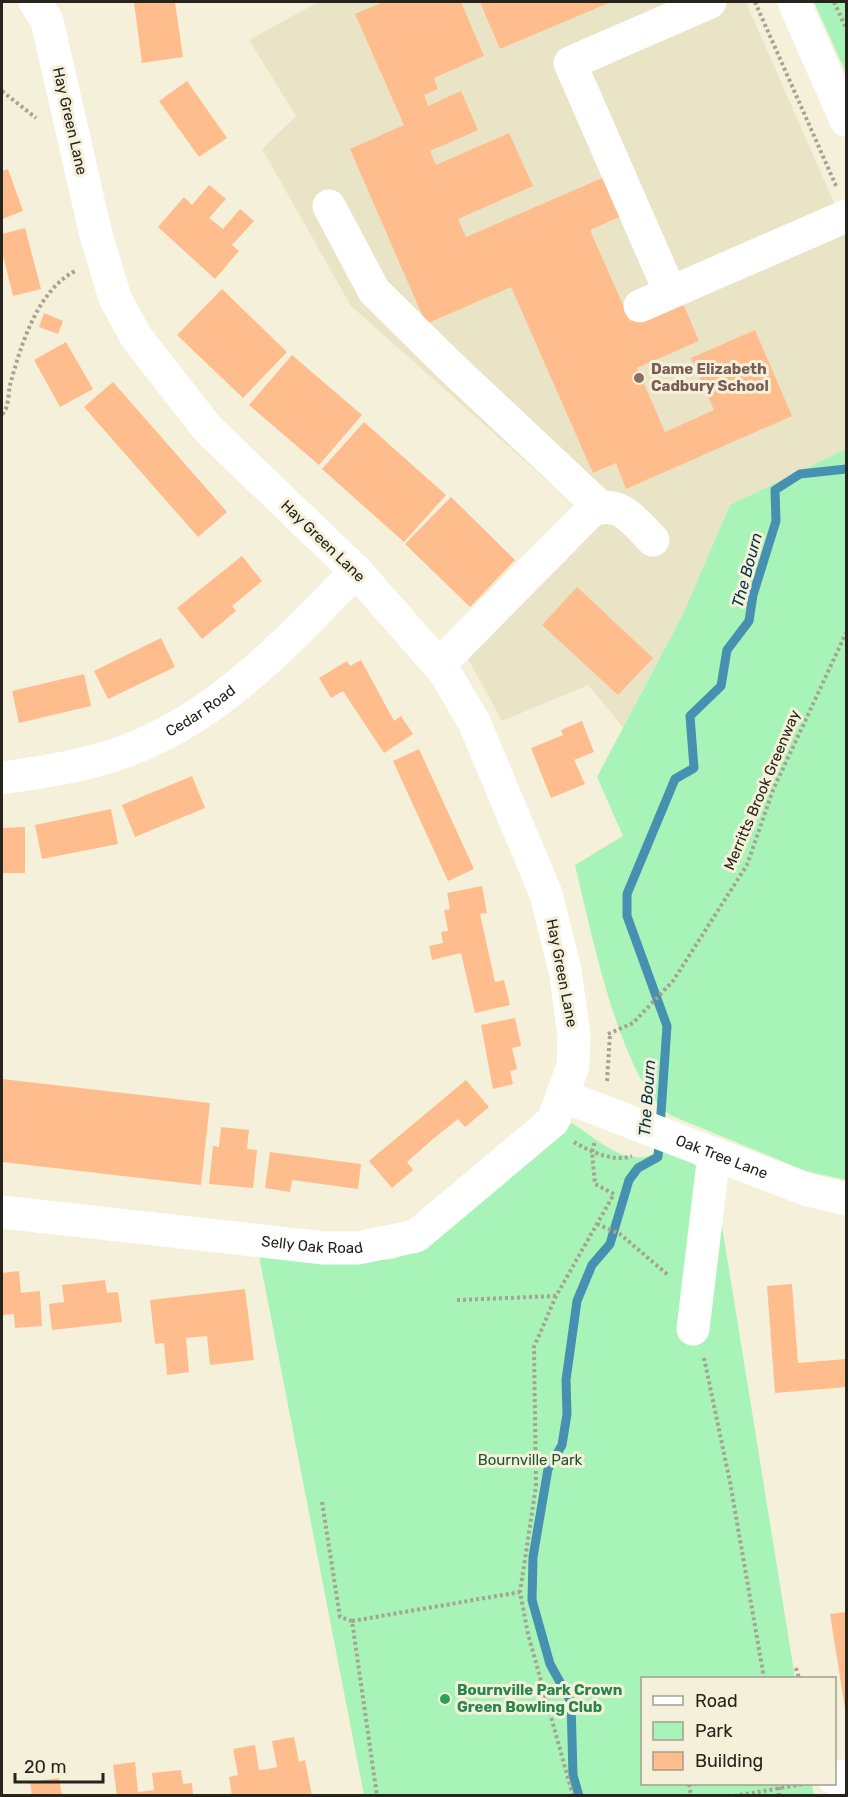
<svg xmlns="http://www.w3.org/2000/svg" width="848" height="1797" font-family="Rubik,sans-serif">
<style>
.built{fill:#eae4c6}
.green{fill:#a8f4b8}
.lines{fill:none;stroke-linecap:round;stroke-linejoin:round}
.stream{stroke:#4690b2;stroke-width:9}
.building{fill:#ffbd8d}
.path{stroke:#a6a392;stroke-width:4;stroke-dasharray:3 3;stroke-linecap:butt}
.minor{stroke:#fff;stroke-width:33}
.education-dot{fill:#8d6e63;stroke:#f5f0da;stroke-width:2}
.leisure-dot{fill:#2e9e5b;stroke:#f5f0da;stroke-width:2}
.labels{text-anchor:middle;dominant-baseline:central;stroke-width:6;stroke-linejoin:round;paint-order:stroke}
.street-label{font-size:15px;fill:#26241c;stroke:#f5f0da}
.education-label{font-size:15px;font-weight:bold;fill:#785e54;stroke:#f5f0da;text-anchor:start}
.park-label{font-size:15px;fill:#1c572e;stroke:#f5f0da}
.leisure-label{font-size:15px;font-weight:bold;fill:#27864d;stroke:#f5f0da;text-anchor:start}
.water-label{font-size:16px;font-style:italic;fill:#023248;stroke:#f5f0da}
</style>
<rect width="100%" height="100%" fill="#f5f0da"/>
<polygon class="built" points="318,2 746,2 846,230 846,449 730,505 683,614 623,727 588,685 502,721 453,631 577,507 351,306 262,149 296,116 249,40"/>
<g class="green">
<polygon points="814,2 846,2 846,73"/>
<path d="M846,449v731l-40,-9 -136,-56c-50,-35 -80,-189 -95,-250l48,-29 -26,-59 86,-163 47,-109z"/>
<path d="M572,1123c28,18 65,55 93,20l40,29 12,5 5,49 73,452h-153v106h170l2,11h-450l-105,-539 102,6 32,-3 31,-11z"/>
</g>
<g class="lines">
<polyline class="stream" points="579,1796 573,1775 571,1702 550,1664 532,1600 533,1557 548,1469 562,1445 567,1414 566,1380 577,1301 592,1265 610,1244 629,1180 638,1168 658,1157 667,1026 627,916 627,894 675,779 694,768 690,716 721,686 727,650 749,621 753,595 776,521 775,490 800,474 846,469"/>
</g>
<g class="building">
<polygon points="134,2 175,2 183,57 142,63"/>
<polygon points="383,2 461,2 484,56 434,78 438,89 424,95 428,106 461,91 478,130 430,151 436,165 509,133 533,186 458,219 466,237 607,176 624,215 590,230 630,321 681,299 699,341 637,368 665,432 714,410 691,358 755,330 792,416 626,489 616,463 593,473 511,287 426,324 350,149 404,125 355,14"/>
<polygon points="480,2 611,2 500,49"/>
<polygon points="187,81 227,138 199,157 159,101"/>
<polygon points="8,169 23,211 2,219 2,171"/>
<polygon points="209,185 226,199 209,218 223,229 240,209 254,221 232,245 239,251 215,279 158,227 184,197 192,205"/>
<polygon points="25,228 41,289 13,296 2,251 2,234"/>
<polygon points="222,289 287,352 243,398 177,335"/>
<polygon points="44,313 63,321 58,334 39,327"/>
<polygon points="66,342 93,389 60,407 34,360"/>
<polygon points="292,355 362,415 319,465 249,405"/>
<polygon points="113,382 227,512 198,537 84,407"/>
<polygon points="364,422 446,495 404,542 322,469"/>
<polygon points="451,497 515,560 470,607 405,544"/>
<polygon points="242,556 262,581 232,606 236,611 202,639 177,608"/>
<polygon points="577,587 653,658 618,695 542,625"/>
<polygon points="161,638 175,667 108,699 94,671"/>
<polygon points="361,660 394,721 401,716 413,734 384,753 343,691 331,698 319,678 347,661 350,666"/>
<polygon points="84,674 91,706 19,723 12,691"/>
<polygon points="582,721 594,752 574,760 585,784 551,798 531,748 563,735 561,730"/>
<polygon points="419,749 474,869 448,881 393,761"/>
<polygon points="192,776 205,808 135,837 122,805"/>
<polygon points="111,809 118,844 42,859 35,825"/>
<polygon points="25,827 25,873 2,873 2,828"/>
<polygon points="482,886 487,913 480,914 495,982 504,980 510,1005 475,1013 461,953 432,960 429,946 443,943 441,932 448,931 444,910 450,909 447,893"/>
<polygon points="515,1018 521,1046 512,1048 517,1069 510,1071 513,1084 493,1089 481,1025"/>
<polygon points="2,1079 210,1103 201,1185 2,1162"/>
<polygon points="466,1080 489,1107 465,1127 458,1119 433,1139 407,1162 413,1170 392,1188 369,1161"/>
<polygon points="221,1127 249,1130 247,1149 257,1150 253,1188 209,1184 213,1146 219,1147"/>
<polygon points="270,1152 361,1164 358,1189 292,1180 290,1192 265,1188"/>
<polygon points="19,1271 21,1293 40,1291 42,1326 15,1328 14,1314 2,1315 2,1273"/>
<polygon points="105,1280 107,1293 118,1292 122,1322 52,1330 49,1304 64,1302 62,1285"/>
<polygon points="792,1284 798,1363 846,1359 846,1387 775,1393 767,1286"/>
<polygon points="245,1289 254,1360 210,1365 207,1336 186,1338 189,1372 167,1375 164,1343 155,1344 150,1300"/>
<polygon points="846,1612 846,1709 845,1709 830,1614"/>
<polygon points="294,1737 299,1762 305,1760 312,1796 232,1796 229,1777 238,1775 233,1749 255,1745 259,1770 268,1769 277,1767 272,1741"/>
<polygon points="135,1762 138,1792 154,1790 152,1773 181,1770 183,1784 192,1783 193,1796 117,1796 113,1765"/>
<polygon points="59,1778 62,1796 32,1796 30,1782"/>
</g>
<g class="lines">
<g class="path">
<polyline points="755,2 837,188"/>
<polyline points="834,2 846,28"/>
<polyline points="2,91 36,118"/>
<path d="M2,414c7,-5 6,-20 8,-29 11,-40 27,-94 65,-114"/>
<polyline points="608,1034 633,1023 673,981 747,865 773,790 846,633"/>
<polyline points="607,1081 610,1034"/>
<path d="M574,1142c15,9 40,21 58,14"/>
<polyline points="597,1224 620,1234 668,1275"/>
<polyline points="457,1300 556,1296"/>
<polyline points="704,1358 730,1482 764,1678"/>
<polyline points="322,1502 340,1617 352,1621 377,1796"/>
<polyline points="352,1621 520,1592"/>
<polyline points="796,1668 799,1678"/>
<polyline points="689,1784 691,1796"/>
<polyline points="573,1796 528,1634 520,1592 536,1486 534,1347 556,1296 614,1194 595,1184 592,1152 595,1141"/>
<polyline points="734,1796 804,1784"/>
<polyline points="779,1796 779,1784"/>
</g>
<g class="minor">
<polyline points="794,2 846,120"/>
<polyline points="329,206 374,291 449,365 600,507"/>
<polyline points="670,292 570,63 710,2"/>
<polyline points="640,306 846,216"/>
<path d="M439,665l152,-154c28,-13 44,11 62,29"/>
<path id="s1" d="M2,778c35,-5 69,-10 103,-20 103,-30 179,-112 251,-187"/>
<path id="s2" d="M563,1096l245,94 38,9"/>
<path id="s3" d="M2,1212l322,36h34l58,-12 137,-115 20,-55 1,-31 -9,-65 -19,-76 -72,-172 -30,-51 -88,-100 -148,-142 -72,-92 -21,-39 -19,-63 -49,-214 -12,-19"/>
<polyline points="693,1329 714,1154"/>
<polyline points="834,1778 846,1776"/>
</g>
</g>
<circle class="education-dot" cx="639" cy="378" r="6"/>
<circle class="leisure-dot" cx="445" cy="1699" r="6"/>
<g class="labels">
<g class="street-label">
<text transform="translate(70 121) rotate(77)">Hay Green Lane</text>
<text transform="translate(323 541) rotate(44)">Hay Green Lane</text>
<text stroke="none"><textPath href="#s1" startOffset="212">Cedar Road</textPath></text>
<text transform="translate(762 790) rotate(-67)">Merritts Brook Greenway</text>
<text transform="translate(562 973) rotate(79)">Hay Green Lane</text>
<text stroke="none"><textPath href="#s2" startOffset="170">Oak Tree Lane</textPath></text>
<text stroke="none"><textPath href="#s3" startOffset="312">Selly Oak Road</textPath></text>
</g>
<g class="education-label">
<text x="651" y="369">Dame Elizabeth<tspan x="651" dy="17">Cadbury School</tspan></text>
</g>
<g class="park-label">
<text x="530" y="1460">Bournville Park</text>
</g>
<g class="leisure-label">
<text x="457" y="1690">Bournville Park Crown<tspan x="457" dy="17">Green Bowling Club</tspan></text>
</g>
<g class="water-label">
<text transform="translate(747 570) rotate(-75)">The Bourn</text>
<text transform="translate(647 1098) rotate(-86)">The Bourn</text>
</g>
</g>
<rect width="848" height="1797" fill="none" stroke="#26241c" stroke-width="6"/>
<rect x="641" y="1677" width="195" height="108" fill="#f5f0da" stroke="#a29e8e" stroke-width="1.5"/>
<rect x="653" y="1696" width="30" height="9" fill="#ffffff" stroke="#a29e8e" stroke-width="1.5"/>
<text x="695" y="1707" font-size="18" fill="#26241c">Road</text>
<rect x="653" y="1722" width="30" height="18" fill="#a8f4b8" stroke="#a29e8e" stroke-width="1.5"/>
<text x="695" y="1737" font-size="18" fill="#26241c">Park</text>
<rect x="653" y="1752" width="30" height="18" fill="#ffbd8d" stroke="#a29e8e" stroke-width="1.5"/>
<text x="695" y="1767" font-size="18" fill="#26241c">Building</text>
<path d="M15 1773v9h88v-9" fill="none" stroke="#26241c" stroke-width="3"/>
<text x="24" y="1773" font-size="18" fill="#26241c" stroke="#f5f0da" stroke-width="4.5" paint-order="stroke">20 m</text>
</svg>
